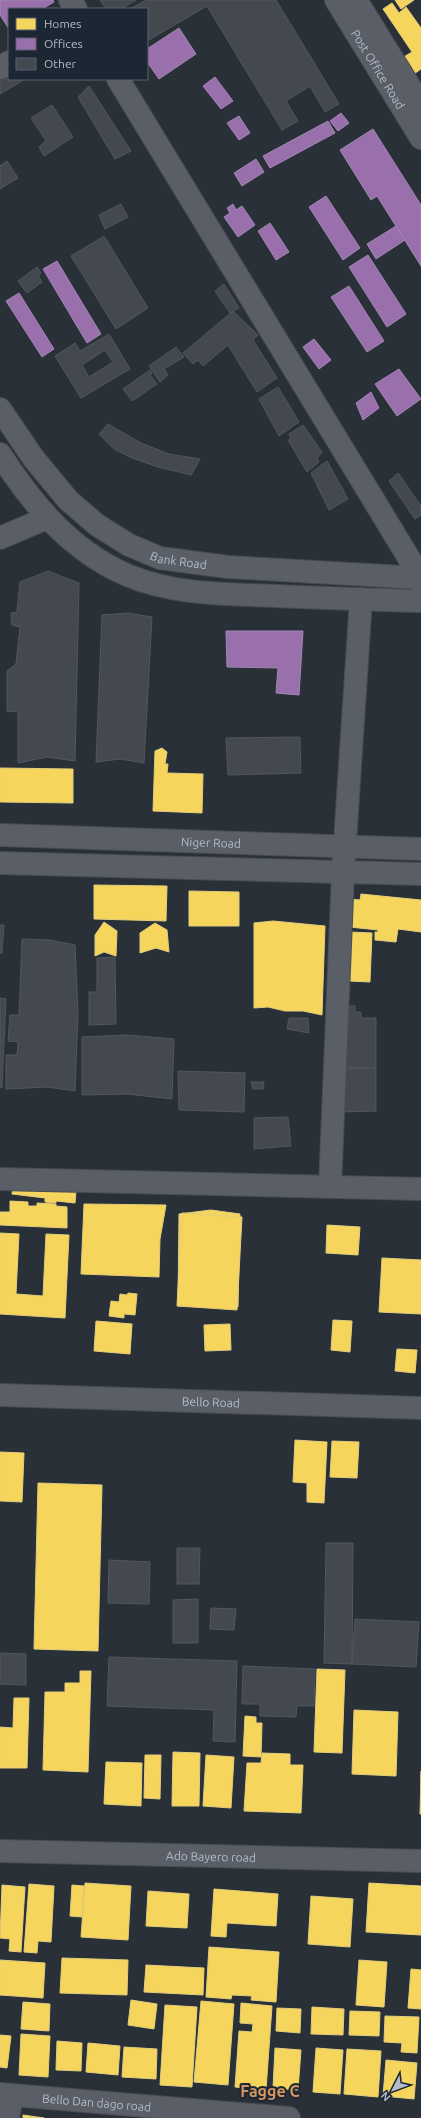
<svg xmlns="http://www.w3.org/2000/svg" width="421" height="2118" viewBox="0 0 421 2118" font-family="Ubuntu,sans-serif">
<rect width="100%" height="100%" fill="#2a3038"/>
<!-- homes -->
<g fill="#f6d55c" stroke="#e2ce7d">
<path d="M395,0h19l-13,9z"/>
<path d="M392,3l7,10 7,-6 15,21v41l-7,5 -12,-16 10,-6 -29,-43z"/>
<path d="M162,748l5,4 -2,12h3l-1,9 36,1 -1,39 -49,-2 2,-60z"/>
<path d="M0,768l73,1v34l-73,-1z"/>
<path d="M94,885l73,1 -1,35 -72,-2z"/>
<path d="M189,891l50,1v34h-50z"/>
<path d="M361,894l60,6v32l-23,-3 -2,13 -21,-2v-8h3v-2l-29,-3 2,-28 9,1z"/>
<path d="M273,921l52,5 -3,89 -19,-4h-18l-17,-4 -14,1v-85z"/>
<path d="M104,922l13,9 -1,25 -12,-4 -9,4v-21z"/>
<path d="M155,923l12,7 2,22 -13,-4 -16,5v-20z"/>
<path d="M351,932l21,1 -2,49 -21,-1z"/>
<path d="M13,1184l63,7 -1,12 -19,-2v2l-11,-1v-4l-33,-4z"/>
<path d="M10,1201l18,1v4h9v-3l19,1v2l11,1v21l-67,-3v-13h10z"/>
<path d="M84,1204l82,1 -6,34 -1,38 -78,-3z"/>
<path d="M211,1210l29,4 -2,93 -28,-4 -32,3 1,-92z"/>
<path d="M182,1213l60,4 -5,93 -60,-4z"/>
<path d="M327,1225l33,2 -2,28 -32,-2z"/>
<path d="M0,1233l19,1 -3,60 27,2 3,-62 23,1 -4,83 -65,-4z"/>
<path d="M382,1258l39,2v54l-42,-2z"/>
<path d="M128,1293l9,1 -2,21 -11,-1v4l-15,-2 2,-15 8,1 1,-8 7,1z"/>
<path d="M333,1320l19,1 -2,31 -19,-2z"/>
<path d="M96,1321l36,3 -2,30 -36,-3z"/>
<path d="M230,1324l1,26 -26,1 -1,-26z"/>
<path d="M397,1349l20,1 -2,23 -20,-2z"/>
<path d="M295,1440l32,2 -3,61 -17,-1v-19l-14,-1z"/>
<path d="M332,1441l27,1 -2,36 -27,-1z"/>
<path d="M0,1452l24,1 -2,49 -22,-1z"/>
<path d="M38,1483l64,2 -4,166 -64,-2z"/>
<path d="M317,1669l28,1 -3,83 -28,-1z"/>
<path d="M80,1671h11l-3,101 -45,-2 2,-78h20v-9h15z"/>
<path d="M14,1698h15l-2,70h-27v-41l13,1z"/>
<path d="M354,1710l44,2 -2,64 -44,-2z"/>
<path d="M245,1716l11,1v6h6l-1,34 -18,-1z"/>
<path d="M173,1752l27,1 -1,53h-27z"/>
<path d="M262,1753l28,1v11h13l-2,48 -57,-2 3,-48h14z"/>
<path d="M145,1755h16l-1,44 -16,-1z"/>
<path d="M206,1755l28,2 -3,51 -28,-2z"/>
<path d="M106,1762l36,1 -1,43 -37,-2z"/>
<path d="M421,1771v43h-1z"/>
<path d="M85,1883l46,3 -3,54 -47,-3z"/>
<path d="M369,1883l52,3v49l-55,-3z"/>
<path d="M29,1884l25,2 -3,56 -13,-1 -1,12 -13,-1z"/>
<path d="M2,1885l23,2 -4,65 -12,-1 1,-12 -10,-1z"/>
<path d="M72,1885l12,1 -2,31 -12,-1z"/>
<path d="M214,1889l64,5 -2,32 -49,-3 -1,14 -15,-1z"/>
<path d="M148,1891l41,3 -2,34 -41,-2z"/>
<path d="M311,1896l42,3 -3,48 -42,-3z"/>
<path d="M209,1947l70,5 -3,50 -25,-2 1,-4 -20,-1 -1,4 -25,-2z"/>
<path d="M62,1958l66,2 -1,35 -67,-2z"/>
<path d="M0,1960l45,3 -2,35 -43,-3z"/>
<path d="M359,1960l28,2 -3,45 -28,-2z"/>
<path d="M146,1965l58,3 -1,27 -59,-3z"/>
<path d="M411,1969l10,1v39l-13,-1z"/>
<path d="M131,2000l26,4 -3,25 -26,-4z"/>
<path d="M201,2001l33,3 -6,81 -34,-3z"/>
<path d="M23,2002l27,2 -1,27 -28,-2z"/>
<path d="M241,2003l31,3 -6,84 -31,-3 4,-56 13,1 1,-8 -13,-1z"/>
<path d="M165,2005l32,2 -5,80 -32,-2z"/>
<path d="M312,2007l32,2 -1,26 -32,-1z"/>
<path d="M277,2008l24,1 -1,24 -24,-2z"/>
<path d="M350,2011l30,1 -1,24 -30,-1z"/>
<path d="M385,2016l34,1 -2,36 -16,-1 1,-9 -18,-1z"/>
<path d="M21,2034l29,2 -2,41 -29,-2z"/>
<path d="M0,2035l11,1 -4,32 -7,-1z"/>
<path d="M57,2041l25,2 -1,28 -25,-1z"/>
<path d="M88,2043l32,3 -2,29 -32,-3z"/>
<path d="M124,2047l33,2 -1,30 -34,-2z"/>
<path d="M275,2048l26,2 -3,40 -25,-2z"/>
<path d="M316,2048l27,2 -3,44 -27,-2z"/>
<path d="M347,2049l34,2 -3,46 -34,-3z"/>
<path d="M386,2060l31,3 -3,36 -31,-3z"/>
<path d="M23,2115l21,3h-21z"/>
</g>
<!-- offices -->
<g fill="#9970ab" stroke="#a187b4">
<path d="M0,0h53l1,2 -12,7h-33v20l-9,-14z"/>
<path d="M179,28l17,26 -37,25 -12,-17v-13z"/>
<path d="M215,77l18,24 -12,8 -18,-23z"/>
<path d="M341,113l8,10 -11,8 -8,-10z"/>
<path d="M239,116l11,17 -11,7 -12,-17z"/>
<path d="M328,121l7,12 -65,35 -7,-12z"/>
<path d="M373,129l48,76v61l-44,-70 -6,4 -31,-50z"/>
<path d="M256,159l8,13 -22,14 -8,-13z"/>
<path d="M326,196l34,52 -17,12 -34,-53z"/>
<path d="M233,204l3,6 6,-4 13,19 -17,12 -14,-20 6,-4 -3,-5z"/>
<path d="M270,223l19,29 -13,8 -18,-29z"/>
<path d="M396,226l9,14 -29,19 -9,-15z"/>
<path d="M368,255l38,59 -19,13 -38,-60z"/>
<path d="M57,261l44,73 -14,9 -44,-74z"/>
<path d="M349,286l35,55 -17,11 -36,-55z"/>
<path d="M19,293l35,56 -12,8 -36,-56z"/>
<path d="M314,339l17,21 -12,9 -16,-22z"/>
<path d="M399,369l22,30 -24,17 -22,-32z"/>
<path d="M371,392l8,16 -16,12 -7,-17z"/>
<path d="M226,631h77l-4,64 -23,-2 2,-25 -51,-1z"/>
</g>
<!-- building -->
<g fill="#444950" stroke="#52575f" fill-rule="evenodd">
<path d="M100,0h36l-15,9h-15z"/>
<path d="M146,0h130l63,104 -14,8 -15,-26 -24,15 12,20 -16,9 -75,-124 -60,35v-32h-17z"/>
<path d="M9,74v5h16l-25,15v-15z"/>
<path d="M89,86l42,65 -16,8 -37,-62z"/>
<path d="M52,105l21,32 -29,19 -5,-9 7,-6 -15,-23z"/>
<path d="M7,161l11,17 -18,11v-23z"/>
<path d="M121,204l7,13 -23,12 -6,-14z"/>
<path d="M104,236l44,72 -32,21 -45,-73z"/>
<path d="M37,267l4,6 -3,2 4,7 -15,11 -9,-12z"/>
<path d="M224,284l15,24 -9,5 -15,-22z"/>
<path d="M233,311l25,24 -5,5 24,38 -20,14 -29,-47 -25,21 -5,-6 -5,4 -10,-11z"/>
<path d="M109,334l21,35 -49,29 -26,-42 20,-13 5,8zM105,350l8,12 -24,15 -7,-12z"/>
<path d="M176,347l8,10 -20,12 4,6 -8,7 -11,-16z"/>
<path d="M150,370l2,3 -2,2 7,9 -25,17 -9,-12z"/>
<path d="M278,387l21,35 -20,14 -20,-37z"/>
<path d="M108,424l33,19 28,11 31,5 -9,16 -33,-8 -26,-9 -18,-9 -15,-15z"/>
<path d="M303,425l19,27 -5,6 2,4 -12,10 -19,-32 3,-1 -2,-5z"/>
<path d="M327,461l21,38 -19,11 -18,-37z"/>
<path d="M398,473l23,33v9l-6,4 -26,-38z"/>
<path d="M48,571l31,12 -4,178 -28,-4 -29,6v-51l-11,-1v-40l9,-7 4,-37 -8,-2 -1,-12 6,-1 3,-30z"/>
<path d="M128,613l24,4 -8,146 -24,-4 -24,3 6,-147z"/>
<path d="M300,737l1,36 -73,2 -2,-37z"/>
<path d="M0,925h4l-2,28h-2z"/>
<path d="M22,939l28,1 25,5 3,68 -3,78 -28,-4 -41,2v-34h11l1,-13 -10,-1 2,-26h9z"/>
<path d="M115,957l1,67 -27,1v-33h8v-34z"/>
<path d="M0,998l6,1 -4,89 -2,-1z"/>
<path d="M346,1006h9v6h6v6h15v50l-31,-1z"/>
<path d="M289,1018h19l1,15 -22,-4z"/>
<path d="M128,1035l46,4 -2,60 -45,-5 -45,1v-58z"/>
<path d="M339,1068h37v43l-37,1z"/>
<path d="M178,1071l67,2 -1,39 -65,-2z"/>
<path d="M251,1082h13l-1,7h-10z"/>
<path d="M288,1117l3,29 -37,3v-31z"/>
<path d="M326,1543h27l-1,121 -28,-1z"/>
<path d="M177,1548h23l-1,36h-22z"/>
<path d="M109,1560l41,2 -1,42 -41,-1z"/>
<path d="M198,1599v44h-25v-43z"/>
<path d="M211,1608l25,1 -2,21 -24,-1z"/>
<path d="M355,1619l64,3 -3,45 -64,-3z"/>
<path d="M0,1653l26,1v31l-26,-1z"/>
<path d="M109,1657l128,4 -2,81 -22,-1 1,-31 -107,-4z"/>
<path d="M243,1666l72,3 -1,37h-17l-1,11 -36,-1v-12h-18z"/>
</g>
<g fill="none" stroke-linecap="round" stroke-linejoin="round">
<defs>
<g id="minor">
<path d="M70,0l6,9"/>
<path id="s1" d="M336,0l85,138"/>
<path d="M356,0l65,105"/>
<path d="M0,68l9,-6"/>
<path d="M118,79l303,499v6"/>
<path id="s2" d="M0,409l34,50 34,41 29,25 32,20 31,13 68,9 193,11"/>
<path d="M0,454c32,50 71,97 127,121 47,20 99,19 149,21 48,2 97,4 145,5"/>
<path d="M0,538l47,-20"/>
<path id="s3" d="M0,835l421,14"/>
<path d="M0,863l421,11"/>
<path d="M0,1179l421,10"/>
<path d="M330,1187l13,-315 18,-273"/>
<path id="s4" d="M0,1395l421,13"/>
<path id="s5" d="M0,1851l421,10"/>
<path id="s6" d="M0,2094l289,24"/>
<path d="M8,2118l4,-22"/>
</g>
</defs>
<!-- minor casing -->
<use href="#minor" stroke="#484c53" stroke-width="24"/>
<!-- minor -->
<use href="#minor" stroke="#5a5e66" stroke-width="22"/>
</g>
<g text-anchor="middle" dominant-baseline="central" stroke-width="4" stroke-linejoin="round" paint-order="stroke">
<!-- street labels -->
<g font-size="12" fill="#b4bcc9" stroke="#1d2633">
<text stroke="none"><textPath href="#s1" startOffset="81">Post Office Road</textPath></text>
<text stroke="none"><textPath href="#s2" startOffset="242">Bank Road</textPath></text>
<text stroke="none"><textPath href="#s3" startOffset="211">Niger Road</textPath></text>
<text stroke="none"><textPath href="#s4" startOffset="211">Bello Road</textPath></text>
<text stroke="none"><textPath href="#s5" startOffset="211">Ado Bayero road</textPath></text>
<text stroke="none"><textPath href="#s6" startOffset="97">Bello Dan dago road</textPath></text>
</g>
<!-- district labels -->
<g font-size="16" font-weight="bold" fill="#d59563" stroke="#1d2633">
<text x="270" y="2091">Fagge C</text>
</g>
</g>
<!-- legend -->
<rect x="8" y="8" width="140" height="72" fill="#1d2633" stroke="#59626f"/>
<rect x="16" y="18" width="20" height="12" fill="#f6d55c" stroke="#59626f"/>
<text x="44" y="28" font-size="12" fill="#b4bcc9">Homes</text>
<rect x="16" y="38" width="20" height="12" fill="#9970ab" stroke="#59626f"/>
<text x="44" y="48" font-size="12" fill="#b4bcc9">Offices</text>
<rect x="16" y="58" width="20" height="12" fill="#444950" stroke="#59626f"/>
<text x="44" y="68" font-size="12" fill="#b4bcc9">Other</text>
<!-- north arrow -->
<g transform="translate(393 2090) rotate(228)" stroke="#1d2633" stroke-width="3" paint-order="stroke">
<path d="M0-3L7 15L0 10L-7 15Z" fill="#b4bcc9"/>
<text y="-6" font-size="11" font-weight="bold" text-anchor="middle" fill="#b4bcc9">N</text>
</g>
</svg>
